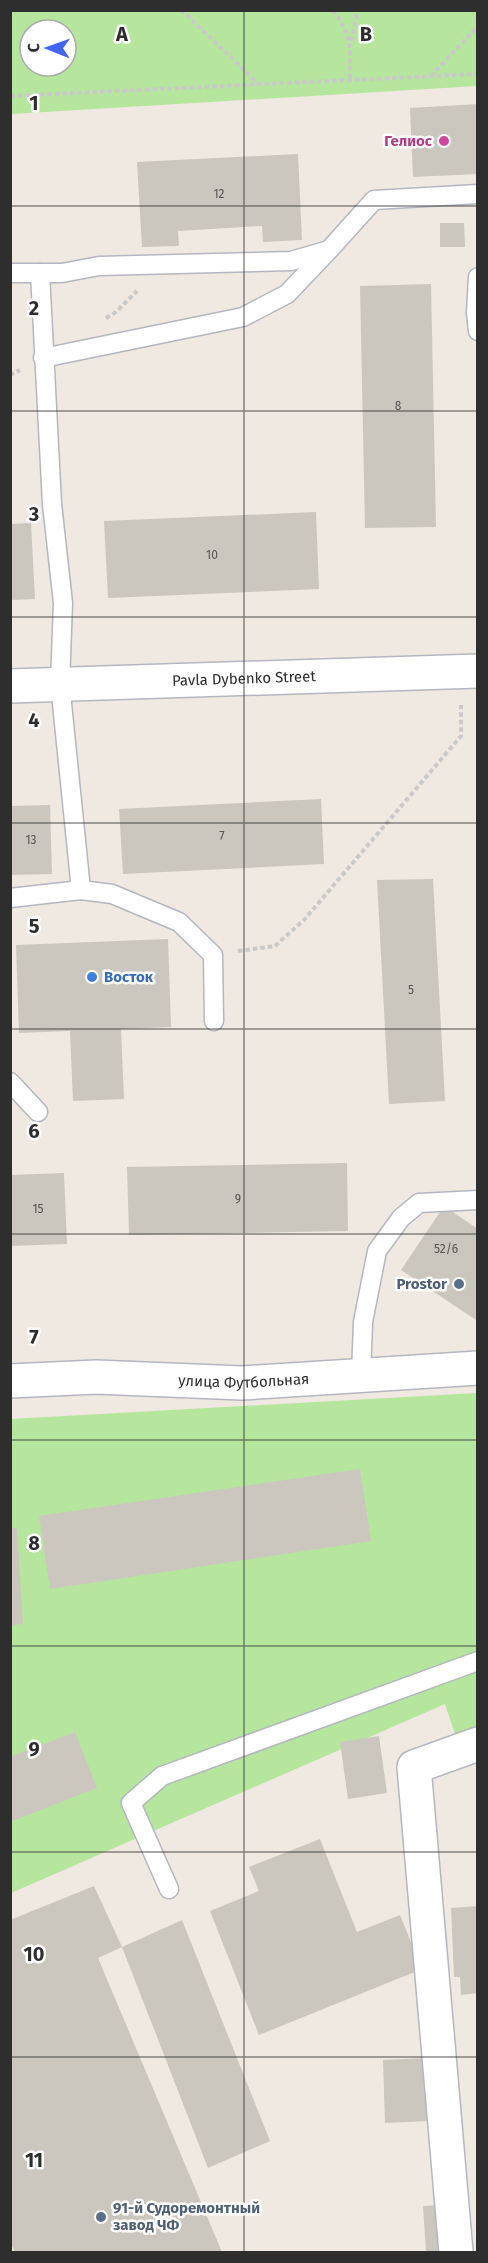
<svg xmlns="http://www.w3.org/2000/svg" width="488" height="2263" viewBox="0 0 488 2263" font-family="'Fira Sans',sans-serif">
<rect width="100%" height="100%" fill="#efe9e1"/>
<!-- green -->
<g fill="#b6e59e" fill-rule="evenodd">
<path d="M11,10l466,1v75l-466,28zM30,30h36v36h-36z"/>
<path d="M477,1393v366l-12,5 -20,-60 -434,189v-474z"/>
</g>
<!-- building -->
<g fill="#cbc7bf">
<path d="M478,104v70l-65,3 -3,-69z"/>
<path d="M298,154l4,86 -39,2 -1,-16 -84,5 1,15 -37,1 -5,-85z"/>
<path d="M440,223h24l1,24h-25z"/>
<path d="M431,284l5,243 -71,1 -5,-242z"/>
<path d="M316,512l3,77 -211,9 -4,-77z"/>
<path d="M31,523l4,76 -25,1v-76z"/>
<path d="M321,799l3,65 -201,10 -4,-65z"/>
<path d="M50,805l2,69 -42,1v-69z"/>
<path d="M433,879l12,222 -56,3 -12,-224z"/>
<path d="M168,939l3,88 -50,2 3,70 -51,2 -3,-70 -51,2 -3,-88z"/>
<path d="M347,1163l1,68 -219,4 -2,-68z"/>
<path d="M64,1173l3,71 -57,2v-71z"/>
<path d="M444,1206l34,23v89l-2,2 -75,-50z"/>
<path d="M360,1469l11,72 -321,48 -11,-73z"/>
<path d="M10,1528h7l6,96 -13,1z"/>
<path d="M75,1732l22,56 -87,34v-65z"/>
<path d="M379,1736l8,57 -39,6 -8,-57z"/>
<path d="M320,1839l37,93 43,-17 22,54 -163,66 -49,-124 49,-20 -10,-24z"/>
<path d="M94,1886l28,61 -24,11 124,294h-207l-5,-10v-322z"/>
<path d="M478,1906v87l-17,2 -1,-18h-6l-3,-69z"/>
<path d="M182,1920l88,221 -62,27 -86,-221z"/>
<path d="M427,2058l2,63 -44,2 -2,-63z"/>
<path d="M443,2205l4,47h-21l-3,-46z"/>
</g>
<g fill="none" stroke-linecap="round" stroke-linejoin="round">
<defs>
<g id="service">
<path d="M10,273h52l37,-7 192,-5 38,-11 45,-50 104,-6"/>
<path d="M40,273l12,231 11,99 -3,81 21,206 31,4 67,28 34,33 1,66"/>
<path d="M478,277l-2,36 2,18"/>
<path d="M43,358l200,-41 44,-23 40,-42"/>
<path d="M10,898l71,-8"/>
<path d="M10,1082l28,30"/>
<path d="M361,1375l2,-53 14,-71 24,-33 18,-15 59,-3"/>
<path d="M169,1889l-38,-86 31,-27 316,-115"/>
</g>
<g id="minor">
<path id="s1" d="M10,686l468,-15"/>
<path id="s2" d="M10,1381l86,-4 146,6 236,-15"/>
<path d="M456,2252l-42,-485 64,-23"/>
</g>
</defs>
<!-- service casing -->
<use href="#service" stroke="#b4b7c1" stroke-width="21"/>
<!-- minor casing -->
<use href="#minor" stroke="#b4b7c1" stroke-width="36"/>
<!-- path -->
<g stroke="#c9c9c9" stroke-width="4" stroke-dasharray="4.5 3" stroke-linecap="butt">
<path d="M181,10l78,74"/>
<path d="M333,10c20,27 17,38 17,70"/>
<path d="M351,41l7,-31"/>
<path d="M431,76l47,-50"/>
<path d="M10,96l468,-22"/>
<path d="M106,318l10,-6 21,-21"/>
<path d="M10,375l10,-5"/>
<path d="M238,951l37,-5 29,-26 157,-184v-31"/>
</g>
<!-- service -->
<use href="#service" stroke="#fff" stroke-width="18"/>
<!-- minor -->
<use href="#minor" stroke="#fff" stroke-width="33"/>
</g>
<!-- grid -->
<path fill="none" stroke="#2e2e2e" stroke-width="1.5" stroke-opacity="0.55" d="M244,10v2242M10,206h468M10,411h468M10,617h468M10,823h468M10,1029h468M10,1234h468M10,1440h468M10,1646h468M10,1852h468M10,2057h468"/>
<!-- markers -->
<circle fill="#d1479c" stroke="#fff" stroke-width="2" cx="444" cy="141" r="6"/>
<circle fill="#3f7fe0" stroke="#fff" stroke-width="2" cx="92" cy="977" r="6"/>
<g fill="#5c6f8a" stroke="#fff" stroke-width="2">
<circle cx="459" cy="1284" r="6"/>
<circle cx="101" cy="2217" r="6"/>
</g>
<g text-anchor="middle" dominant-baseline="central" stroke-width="5" stroke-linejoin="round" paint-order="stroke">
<!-- number labels -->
<g font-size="12" fill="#555452">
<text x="219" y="194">12</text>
<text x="398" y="406">8</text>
<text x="212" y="555">10</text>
<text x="222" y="836">7</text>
<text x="31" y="840">13</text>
<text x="411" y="990">5</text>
<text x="238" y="1199">9</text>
<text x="38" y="1209">15</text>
<text x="446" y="1249">52/6</text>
</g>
<!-- hotel labels -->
<g font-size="15" font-weight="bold" fill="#b23c85" stroke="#fff" text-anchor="end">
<text x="432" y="141">Гелиос</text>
</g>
<!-- street labels -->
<g font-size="15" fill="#2e2e2e" stroke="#fff">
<text stroke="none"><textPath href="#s1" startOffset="234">Pavla Dybenko Street</textPath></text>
<text stroke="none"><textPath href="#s2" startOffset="234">улица Футбольная</textPath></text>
</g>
<!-- shop labels -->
<g font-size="15" font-weight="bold" fill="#366cbe" stroke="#fff" text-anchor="start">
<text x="104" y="977">Восток</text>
</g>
<!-- service labels -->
<g font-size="15" font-weight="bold" fill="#4e5e75" stroke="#fff" text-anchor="end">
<text x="447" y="1284">Prostor</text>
<text x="113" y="2208" text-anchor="start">91-й Судоремонтный<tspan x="113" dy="17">завод ЧФ</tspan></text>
</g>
</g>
<g font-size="20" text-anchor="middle" font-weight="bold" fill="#2e2e2e" stroke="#fff" stroke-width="5" stroke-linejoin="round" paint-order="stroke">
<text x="122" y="41">A</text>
<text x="366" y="41">B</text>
<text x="34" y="110">1</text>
<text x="34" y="315">2</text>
<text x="34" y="521">3</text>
<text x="34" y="727">4</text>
<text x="34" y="933">5</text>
<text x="34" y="1138">6</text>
<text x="34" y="1344">7</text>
<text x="34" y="1550">8</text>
<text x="34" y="1756">9</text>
<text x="34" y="1961">10</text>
<text x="34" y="2167">11</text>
</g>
<!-- border -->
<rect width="488" height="2263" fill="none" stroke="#2e2e2e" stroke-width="24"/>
<!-- north arrow -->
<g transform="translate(48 48) rotate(271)"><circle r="28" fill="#ffffff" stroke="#ababab" stroke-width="1.5"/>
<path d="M0-4.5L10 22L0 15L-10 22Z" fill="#4264fb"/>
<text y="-9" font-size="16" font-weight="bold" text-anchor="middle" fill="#2e2e2e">С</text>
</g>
</svg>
